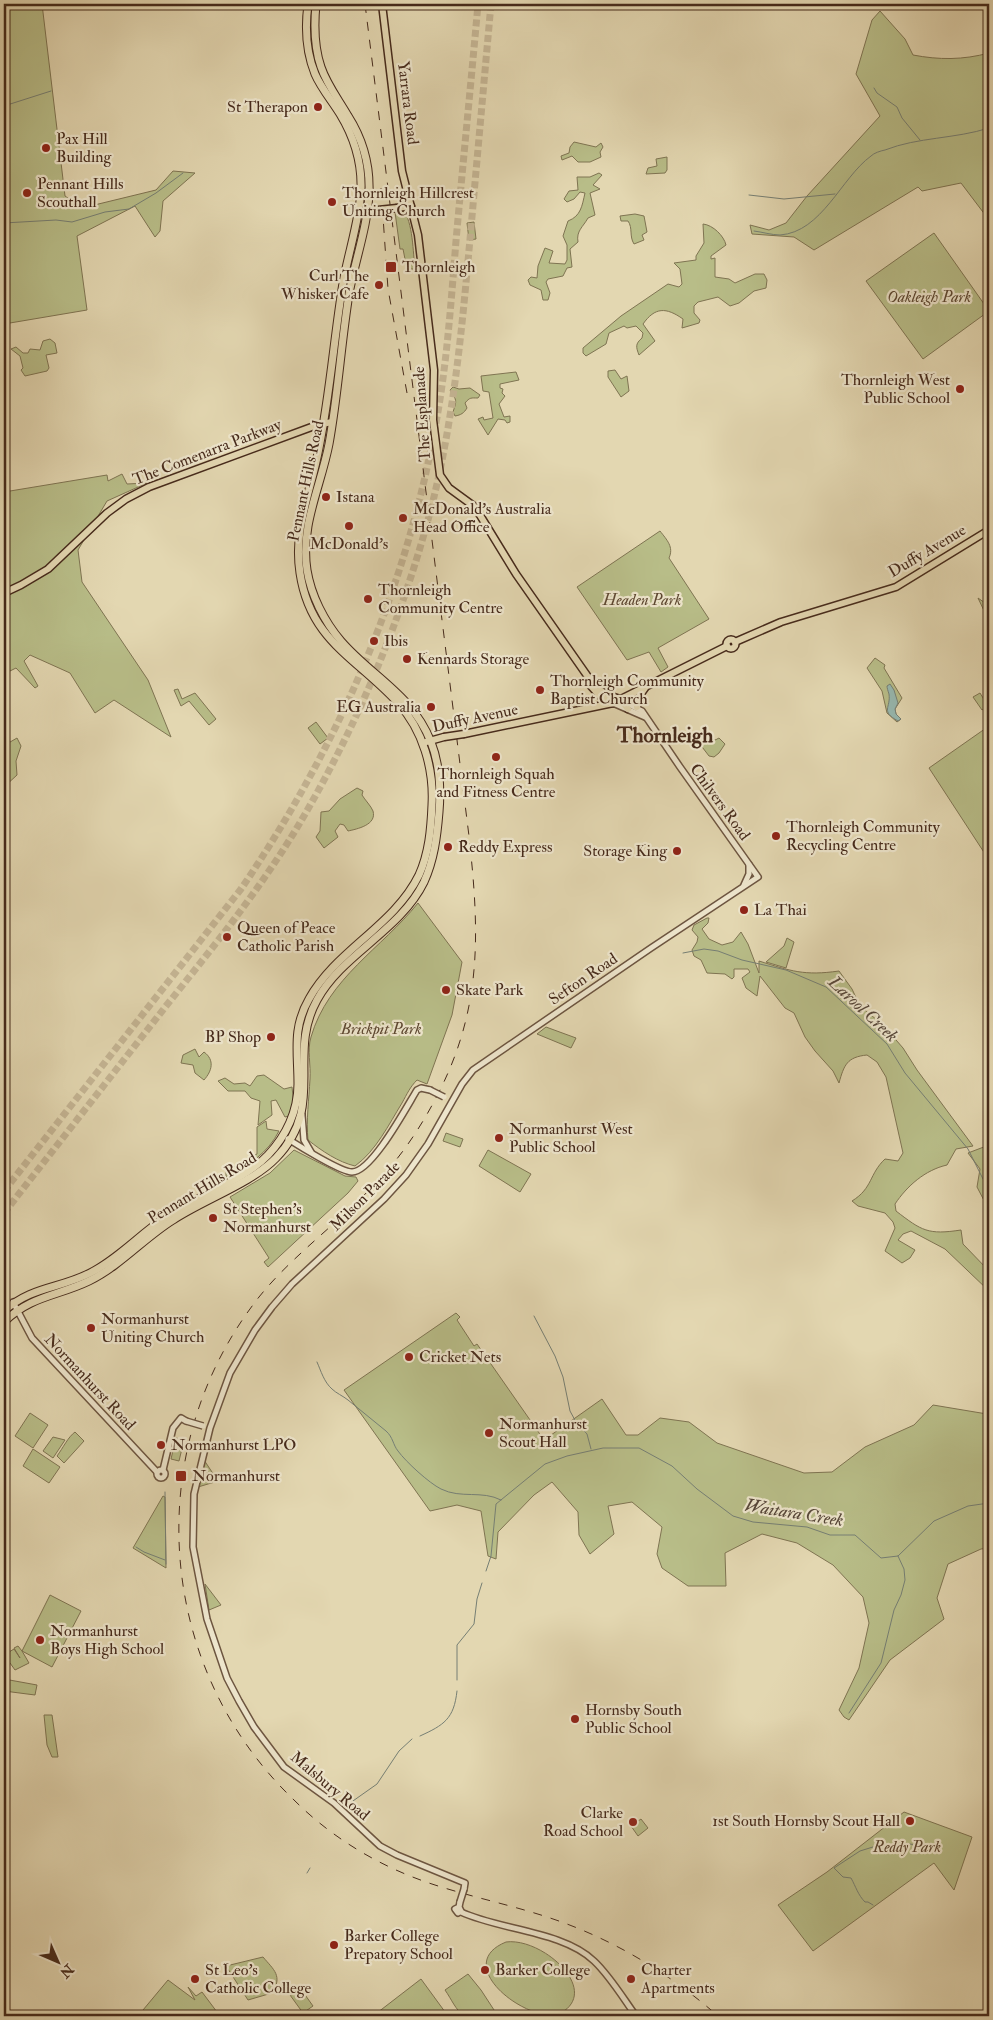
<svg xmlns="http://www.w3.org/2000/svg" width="993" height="2020" viewBox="0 0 993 2020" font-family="'IM FELL Double Pica',serif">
<rect width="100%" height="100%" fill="#e3d7b1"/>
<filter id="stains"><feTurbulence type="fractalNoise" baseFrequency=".004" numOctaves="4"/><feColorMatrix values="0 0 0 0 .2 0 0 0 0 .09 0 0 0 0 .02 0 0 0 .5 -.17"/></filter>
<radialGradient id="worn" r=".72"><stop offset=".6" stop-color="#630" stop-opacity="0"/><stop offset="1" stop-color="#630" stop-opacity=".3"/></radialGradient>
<!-- green -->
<g fill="#b8bd88" stroke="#7f7452">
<path d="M4,4h38l23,192 17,12 74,-18 17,-19 22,2 -32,28 -3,30 -5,6 -20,-31 -58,30 10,74 -83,14z"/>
<path d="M880,11l25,28 8,16c26,5 50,5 76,-2v167l-28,-37 -39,8 -4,-4 -104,63 -20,-13 -42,-3 -2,-9 19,5 17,-7 21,-27 73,-80 -24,-42 16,-54z"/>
<path d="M574,142l22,5 5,-4 2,4 -3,5 1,5 -11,5h-12l-6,-6 -10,4 -1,-4 8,-3 1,-6z"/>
<path d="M667,157v13l-2,3 -19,1 2,-6 9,-2 -1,-7z"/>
<path d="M599,173l3,2 -9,10 7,4 -10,4 5,22 -7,3c-5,9 -12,13 -10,24l-8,7 2,18 -5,1 -4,8 -15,3 -2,3 4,11 -2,7h-5l-2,-10 -11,-5 -2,-5 3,-3 6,1 1,-12 7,-18 8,3 -4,12 16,1 2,-4v-15l-4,-9 5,-15c13,-5 14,-15 17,-28l-5,-1 -6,7 -7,3 -3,-3 5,-8 9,-1 -1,-13h13z"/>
<path d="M403,211c10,9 10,43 12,58h-8l-4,-20h-3l-5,-37z"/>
<path d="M635,214l9,2 3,16 -5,3 2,5 -10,4c-5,-8 -1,-16 -6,-23h-7l-1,-5z"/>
<path d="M474,222l2,17 -7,1 -2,-17z"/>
<path d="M703,224c10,1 21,12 23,21l-15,11v3l4,-1v19l14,2 6,4 20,-9h9l3,6 -1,8 -12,3 -15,12 -9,3 -12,-9 -20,5 -4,4v7l6,7 -1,3 -17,5 1,-9c-17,-12 -28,-12 -40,5l12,17 -16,14c-3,-8 -4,-11 3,-17l1,-5 -7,-7 -9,2 -3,-2 -15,7 -3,11 -20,12 -3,-3v-5l38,-32 47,-32 11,3 3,-3 -2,-15 -6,-6 22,-3v-4l8,-13z"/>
<path d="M934,233l55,78 -66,48 -57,-78z"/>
<path d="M50,339l5,4 2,10 -11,2 3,13 -2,3 -22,5 -4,-6 2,-2 -3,-12 -9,-7 5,-2 7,6h5l2,-4 10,1 3,-9z"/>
<path d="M615,370l6,9 6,-3 2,15 -8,6 -13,-20v-6z"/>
<path d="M516,372l3,8 -19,4v4l3,1 -1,4 3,3 -6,8 5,13 6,-1v6l-3,1 -2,-3 -7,-1 -10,16 -10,-16 5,-2 1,3 9,-2 -4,-26 -6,-1 -2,-15z"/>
<path d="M453,387l6,2 11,-1 10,7 -2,3c-7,0 -8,-1 -13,5l2,5c-3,5 -6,7 -12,8l-2,-4c4,-12 4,-11 -3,-22z"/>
<path d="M122,474l5,10 20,-1 -40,18 -29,49 4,32 66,98 23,57 -57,-37 -19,13 -25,-40 -40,-18 -6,6 14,25 -3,2 -19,-20 -10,5 -2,9v-190l103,-17 1,6z"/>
<path d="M660,531c7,9 14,16 9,27l40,61 -51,29 10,19 -7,5 -12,-20 -22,8 -50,-73z"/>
<path d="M978,598l7,5h4v16l-2,-2z"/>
<path d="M875,658l10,7 -1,3 18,30 -7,11 1,5 5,5 -4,3 -10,-9 -5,-22 -15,-23z"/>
<path d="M178,689l4,10 13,-6 21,26 -7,6 -20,-24 -8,5 -7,-16z"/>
<path d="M980,693l8,13 -6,4 -9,-13z"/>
<path d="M316,722l12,16 -8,6 -12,-16z"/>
<path d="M989,726v134l-60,-92z"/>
<path d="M4,736l1,9 12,-7 4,8 -5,15 1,14 -13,12z"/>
<path d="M699,737c7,4 12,6 20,1l6,6 -6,9 -5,4 -5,-1 -13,-17z"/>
<path d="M357,788l6,3 -1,4c3,5 9,11 11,16 4,14 -16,18 -25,20l-4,-6 -4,-1 -5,7 3,6 -14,11 -8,-11 4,-6 1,-19 8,-1 11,-12z"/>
<path d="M418,903l44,59 -10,53 -25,69 -10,-4c-7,7 -10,14 -15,23 -13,21 -26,48 -47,63 -17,-4 -33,-15 -47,-26 -2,-20 1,-41 2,-61 1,-14 -3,-29 1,-42 17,-59 71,-89 107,-134z"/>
<path d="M707,918h2l-1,5 -6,6 7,10 13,6 11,-3 8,-10 7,12 11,29v-12c32,10 45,15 80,10l13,18 8,17 23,19 20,23 14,22 56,76 -17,3 -9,16c-22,5 -40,21 -52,39l1,7c26,20 32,24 65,19l2,14 26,27v20l-44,-42 -34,-18 -8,3 -5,6 17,10 -5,8 -8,5 -17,-12 10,-23 -2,-6 -8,-9 -27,-7 -6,-5c21,-13 17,-27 33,-42l13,2 5,-8 -17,-76 -9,-15 -10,-7c-20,2 -23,10 -28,28l-6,-12 -18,-20 -10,-14 -11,-24 -9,-5 -25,-32 -3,20 -11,-8 -4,-10 8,-6 -2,-3h-14v8l-2,2 -7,-5 -18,-1 -6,-13 -7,-4 -2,-6 5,-8 1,-5 -6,-7 2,-5z"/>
<path d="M787,938l7,4 -8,26 -20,-6 18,-16z"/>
<path d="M546,1027l30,11 -5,10 -34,-14z"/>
<path d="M195,1049l4,8 5,-5c11,8 8,19 0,28l-9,-7 -2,-8 -12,-2 2,-8z"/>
<path d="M264,1075l20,14 8,-2 2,19 -5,10 -4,1 -9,-17 -5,1 1,14 -14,10 2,-24 -9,-3 -6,-7h-17l-10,-10 7,-3 9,6 11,-1 5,3 7,-10z"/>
<path d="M266,1121l1,8 12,2c-11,22 -31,35 -53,46v-6l31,-17v-27z"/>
<path d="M446,1133l17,6 -3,8 -17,-6z"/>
<path d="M989,1145v65l-12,-23 3,-18 -12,-16z"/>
<path d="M294,1150l51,26 11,1 2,4 -10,12 -80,74 -4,-5 5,-4 -39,-61 40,-24z"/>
<path d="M488,1150l43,24 -11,18 -41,-26z"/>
<path d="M456,1313l4,4 -3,3 17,26 3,-2 67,96 58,-41 24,36h12l22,-17 29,4 28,21 87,30 28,-1 33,-25 49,-22 19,-20 54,9 2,6v128l-8,1 -33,15 -11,34 7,21 -54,41 -41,60 -5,-3 -5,-7 20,-42 10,-45 -6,-26 -30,-32 -36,-22 -35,-9 -37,19 1,33h-38l-26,-18 -5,-14 5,-27 -30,-25 -24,4 6,28 -24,20 -11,-19 -1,-23 -26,-30 -18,13 -36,37 -2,27 -8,-3 -7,-45 -24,-6 -27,6 -86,-121z"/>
<path d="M30,1413l18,12 -15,23 -18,-12z"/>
<path d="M75,1432l9,9 -20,22 -7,-7c6,-8 11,-19 18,-24z"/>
<path d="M53,1437l12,3 -12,18 -10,-7z"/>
<path d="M176,1438l8,2 -5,21 -8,-2z"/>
<path d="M33,1449l27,18 -11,16 -26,-17z"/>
<path d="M204,1460l14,21 -20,6z"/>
<path d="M163,1496l2,1 1,71 -33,-20z"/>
<path d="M205,1584l16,21 -12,5z"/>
<path d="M50,1595l31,16 -29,56 -30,-16 7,12 -14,7 -5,-7 -6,4v-12l10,-6 6,9 -6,-10 4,-2 4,5z"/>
<path d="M4,1679l33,6 -2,10 -31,-4z"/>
<path d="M44,1715h8l6,42h-6l-5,-12z"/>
<path d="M904,1812l68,25 -18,53 -20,-27 -121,88 -35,-46 49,-33z"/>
<path d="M641,1819l7,9 -10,8 -7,-10z"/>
<path d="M506,1942c37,-5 99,51 51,73 -35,5 -105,-51 -51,-73z"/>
<path d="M263,1957c11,13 20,19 9,36l-24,7 -22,-34z"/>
<path d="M468,1974l13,16 15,23 -4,3h-28c-9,-7 -12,-16 -19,-26z"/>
<path d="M421,1979l27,37h-75z"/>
<path d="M168,1980l27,20 -7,-13 8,9 6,-4 18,24h-15l-2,-2v2h-65z"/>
<path d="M303,1992l10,14 -10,7 -13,-18z"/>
</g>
<!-- water -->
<path fill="#96b8b0" stroke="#767f74" d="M890,684l4,6 4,13 -3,6 1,5 5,5 -3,2c-18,-10 -7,-13 -9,-27 -1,-3 -2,-6 -2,-8z"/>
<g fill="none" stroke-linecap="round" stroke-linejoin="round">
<!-- stream -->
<g stroke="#767f74" stroke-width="1">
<path d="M874,88l3,5 20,14 5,11 18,22"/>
<path d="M4,106l47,-15"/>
<path d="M749,195l35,4 51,-5"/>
<path d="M4,223l52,-3 16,2 33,-10 24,-3 27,-16 27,-20"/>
<path d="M754,231c8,1 18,4 26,4 42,-3 61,-57 91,-79 3,-3 9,-5 14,-6 33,-13 70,-11 104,-22"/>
<path d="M683,953l21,-4 14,2 24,9 44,10 40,17 61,57 18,29 63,76 21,42"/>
<path d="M534,1316l21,40 8,21 7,34 6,11 11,12 4,15"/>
<path d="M317,1362c4,9 7,20 15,27 4,4 11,7 16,11 13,10 25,21 38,31 7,6 7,14 12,20 8,11 31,32 43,38 20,10 41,1 60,11"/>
<path d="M165,1492l1,72"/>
<path d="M136,1547l8,5 21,8"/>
<path d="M486,1571l5,-15 5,-52 49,-40 22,-8 36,-8h36l33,18 25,23 36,27 20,6 54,5 23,8h25l26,23 17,-2 36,-35 34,-15 21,-3"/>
<path d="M457,1680v-35l17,-21 3,-25 5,-16"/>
<path d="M849,1713l32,-50 13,-53 7,-15 4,-15 -1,-11 -6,-13"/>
<path d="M420,1736c24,-11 34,-17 37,-45"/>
<path d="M343,1808l34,-24 22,-33 13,-12"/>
<path d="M307,1873l3,-5"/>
<path d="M873,1905l-5,-3h-3c-7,-7 -9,-15 -14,-24l-8,-1 -9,-9 26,-17 16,-5 7,2 17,-5 27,3 10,4"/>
<path d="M981,2016l8,-5"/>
</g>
<!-- highway-tunnel -->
<g stroke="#c4b493" stroke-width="7" stroke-dasharray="7 3.5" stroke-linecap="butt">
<path d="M4,1191l237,-302c96,-141 165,-297 195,-466 11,-60 15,-121 20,-182 7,-79 15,-158 22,-237"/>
<path d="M4,1213c54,-69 108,-138 162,-207 48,-60 96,-119 135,-185 58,-99 102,-205 131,-316 22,-88 30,-177 38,-266 7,-79 14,-157 21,-235"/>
</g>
<defs>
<g id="minor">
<path d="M613,703l32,14"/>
<path d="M744,885l5,-11v-9"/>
<path d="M302,1115l2,25 7,12"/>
<path d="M288,1139c11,7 53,33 64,33 20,0 55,-66 65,-82l4,-2 9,2"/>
<path d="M13,1302l19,36 125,134"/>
<circle cx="161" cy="1474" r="4"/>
<path d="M163,1470l10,-42 8,-10 5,3"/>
<path d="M464,1889l1,-6 -68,-28 -17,-9 -46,-43 -50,-36 -30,-40 -15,-26 -12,-23 -20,-59 -14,-72 1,-53 16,-66 20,-55 25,-43 17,-23 20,-23 92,-85 22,-24 22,-31 34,-60 11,-14 178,-122 107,-71 -78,-110 -38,-56 -21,-11"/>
<path d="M459,1907l2,4 -3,2 -3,-4 4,-2 1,-5"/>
<path d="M461,1912c38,18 102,19 133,49 16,15 29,37 42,55"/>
</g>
<g id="major">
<path d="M382,4l20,167 16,64 16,135 -1,50 7,55 9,13 26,19 41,67 77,110 12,10 15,5"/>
<path d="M397,208l14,-2"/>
<path d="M4,593l17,-8 27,-16 59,-56 19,-14 23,-12 168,-62 15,-3"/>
<circle cx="731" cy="644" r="4.5"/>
<path d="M735,642l46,-20 115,-35 93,-57"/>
<path d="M589,684l11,12 13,7"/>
<path d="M620,699l8,10"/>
<path d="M637,707l1,-9 7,-10"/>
<path d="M464,734l149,-31 114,-57"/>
<path d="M426,742l18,-5"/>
</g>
<g id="highway">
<path d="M4,1311c28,-25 55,-22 86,-38 28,-14 50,-39 76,-56 31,-21 77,-36 102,-62 18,-19 30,-44 30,-71 0,-32 -6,-56 11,-85 27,-49 85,-73 110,-124 10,-22 12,-46 13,-70 2,-36 -9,-75 -34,-102 -41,-45 -88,-62 -98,-130 -7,-45 11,-82 19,-125 11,-54 15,-110 24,-165 5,-29 17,-65 18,-93 1,-27 -7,-53 -21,-76 -8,-13 -19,-26 -25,-40 -9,-22 -10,-47 -7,-70"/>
<path d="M4,1322c26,-26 54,-26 85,-41 31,-15 55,-43 84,-61 30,-20 79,-37 103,-62 51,-53 10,-102 41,-158 25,-46 83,-69 107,-118 10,-22 13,-45 15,-70 2,-24 1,-47 -8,-70 -19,-48 -59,-65 -90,-101 -17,-20 -30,-46 -34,-71 -7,-44 14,-84 22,-126 9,-49 12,-100 20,-150 6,-34 19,-68 20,-102 1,-27 -7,-54 -21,-76 -9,-16 -21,-31 -27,-49 -7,-20 -7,-42 -5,-63"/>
</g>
</defs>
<!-- minor casing -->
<use href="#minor" stroke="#6d5540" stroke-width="8"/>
<!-- major casing -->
<use href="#major" stroke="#462a1b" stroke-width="9"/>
<!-- highway casing -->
<use href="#highway" stroke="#462a1b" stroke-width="9"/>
<!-- minor -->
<use href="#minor" stroke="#ede5cc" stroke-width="5"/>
<!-- major -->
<use href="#major" stroke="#e3d7b1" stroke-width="6"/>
<!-- highway -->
<use href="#highway" stroke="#e3d7b1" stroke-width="7"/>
<!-- rail -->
<g stroke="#462a1b" stroke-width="1" stroke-dasharray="9 9" stroke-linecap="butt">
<path d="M365,4l104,832c10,92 14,168 -29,254 -18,36 -40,69 -68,97 -36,38 -80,69 -113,110 -119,151 -104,370 35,503 39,39 88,68 141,85 40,13 81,21 121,35 60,21 114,54 162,96"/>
<path d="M381,188l7,101 19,104"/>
</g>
<defs>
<g id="minor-bridge">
<path d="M430,1090l14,7"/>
<path d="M186,1421l17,5"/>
<path d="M460,1902l4,-13"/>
</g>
<g id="major-bridge">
<path d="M378,210l19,-2"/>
<path d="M444,737l20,-3"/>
</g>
</defs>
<!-- minor-bridge casing -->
<use href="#minor-bridge" stroke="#6d5540" stroke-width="8" stroke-linecap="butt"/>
<!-- major-bridge casing -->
<use href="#major-bridge" stroke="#462a1b" stroke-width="9" stroke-linecap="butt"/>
<!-- minor-bridge -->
<use href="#minor-bridge" stroke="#ede5cc" stroke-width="5"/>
<!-- major-bridge -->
<use href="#major-bridge" stroke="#e3d7b1" stroke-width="6"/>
</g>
<!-- markers -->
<g fill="#8f2418" stroke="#ede5cc" stroke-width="2">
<circle cx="318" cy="107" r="5"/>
<circle cx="46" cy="148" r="5"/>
<circle cx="27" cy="193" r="5"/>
<circle cx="332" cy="202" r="5"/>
<rect x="385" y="261" width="12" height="12" rx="2.5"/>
<circle cx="379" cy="285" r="5"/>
<circle cx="960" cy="389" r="5"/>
<circle cx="326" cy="497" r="5"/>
<circle cx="403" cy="518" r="5"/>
<circle cx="349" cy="526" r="5"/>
<circle cx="368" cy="599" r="5"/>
<circle cx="374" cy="641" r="5"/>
<circle cx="407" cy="659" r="5"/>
<circle cx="540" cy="690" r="5"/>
<circle cx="431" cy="707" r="5"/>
<circle cx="496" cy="757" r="5"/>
<circle cx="776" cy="836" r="5"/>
<circle cx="448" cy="847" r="5"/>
<circle cx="677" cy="851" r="5"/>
<circle cx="744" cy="910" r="5"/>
<circle cx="227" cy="937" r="5"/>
<circle cx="446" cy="990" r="5"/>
<circle cx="271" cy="1037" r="5"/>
<circle cx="499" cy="1138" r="5"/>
<circle cx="213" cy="1218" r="5"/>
<circle cx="91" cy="1328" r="5"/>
<circle cx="409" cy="1357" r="5"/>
<circle cx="489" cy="1433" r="5"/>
<circle cx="161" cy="1445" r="5"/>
<rect x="175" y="1470" width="12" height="12" rx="2.5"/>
<circle cx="40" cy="1640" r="5"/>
<circle cx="575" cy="1719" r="5"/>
<circle cx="910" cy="1821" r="5"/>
<circle cx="633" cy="1822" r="5"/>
<circle cx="334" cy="1945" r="5"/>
<circle cx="485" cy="1970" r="5"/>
<circle cx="195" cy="1979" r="5"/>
<circle cx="631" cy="1979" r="5"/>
</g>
<g text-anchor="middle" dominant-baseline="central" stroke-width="4.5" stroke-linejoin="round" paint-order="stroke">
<!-- street labels -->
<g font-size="16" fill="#462a1b" stroke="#ede5cc">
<text transform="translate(408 103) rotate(83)">Yarrara Road</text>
<text transform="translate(422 414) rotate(-94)">The Esplanade</text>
<text transform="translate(207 452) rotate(-21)">The Comenarra Parkway</text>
<text transform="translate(306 481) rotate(-78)">Pennant Hills Road</text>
<text transform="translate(927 551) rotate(-31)">Duffy Avenue</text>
<text transform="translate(475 718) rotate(-12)">Duffy Avenue</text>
<text transform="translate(720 802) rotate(54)">Chilvers Road</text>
<text transform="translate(583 979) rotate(-34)">Sefton Road</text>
<text transform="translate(202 1188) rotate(-31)">Pennant Hills Road</text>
<text transform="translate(365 1196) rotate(-45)">Milson Parade</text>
<text transform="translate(90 1382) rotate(47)">Normanhurst Road</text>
<text transform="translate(330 1786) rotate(40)">Malsbury Road</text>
</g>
<!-- poi labels -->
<g font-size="16" fill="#462a1b" stroke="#ede5cc" text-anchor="start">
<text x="308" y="107" text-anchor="end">St Therapon</text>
<text x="56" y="139">Pax Hill<tspan x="56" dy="18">Building</tspan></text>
<text x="37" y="184">Pennant Hills<tspan x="37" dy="18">Scouthall</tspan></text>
<text x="342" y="193">Thornleigh Hillcrest<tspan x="342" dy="18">Uniting Church</tspan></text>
<text x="402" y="267">Thornleigh</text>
<text x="369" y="276" text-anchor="end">Curl The<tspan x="369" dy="18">Whisker Cafe</tspan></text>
<text x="950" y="380" text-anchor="end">Thornleigh West<tspan x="950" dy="18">Public School</tspan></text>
<text x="336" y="497">Istana</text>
<text x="413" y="509">McDonald's Australia<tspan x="413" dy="18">Head Office</tspan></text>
<text x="349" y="544" text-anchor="middle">McDonald's</text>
<text x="378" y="590">Thornleigh<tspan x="378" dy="18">Community Centre</tspan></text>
<text x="384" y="641">Ibis</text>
<text x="417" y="659">Kennards Storage</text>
<text x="550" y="681">Thornleigh Community<tspan x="550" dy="18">Baptist Church</tspan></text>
<text x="421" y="707" text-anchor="end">EG Australia</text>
<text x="496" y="774" text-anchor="middle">Thornleigh Squah<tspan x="496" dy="18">and Fitness Centre</tspan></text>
<text x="786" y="827">Thornleigh Community<tspan x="786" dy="18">Recycling Centre</tspan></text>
<text x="458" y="847">Reddy Express</text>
<text x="667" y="851" text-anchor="end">Storage King</text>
<text x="754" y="910">La Thai</text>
<text x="237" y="928">Queen of Peace<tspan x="237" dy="18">Catholic Parish</tspan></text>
<text x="456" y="990">Skate Park</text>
<text x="261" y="1037" text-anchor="end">BP Shop</text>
<text x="509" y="1129">Normanhurst West<tspan x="509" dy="18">Public School</tspan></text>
<text x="223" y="1209">St Stephen's<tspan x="223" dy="18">Normanhurst</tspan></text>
<text x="101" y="1319">Normanhurst<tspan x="101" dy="18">Uniting Church</tspan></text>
<text x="419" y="1357">Cricket Nets</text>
<text x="499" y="1424">Normanhurst<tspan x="499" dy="18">Scout Hall</tspan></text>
<text x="171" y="1445">Normanhurst LPO</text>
<text x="192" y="1476">Normanhurst</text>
<text x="50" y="1631">Normanhurst<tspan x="50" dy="18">Boys High School</tspan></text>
<text x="585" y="1710">Hornsby South<tspan x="585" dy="18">Public School</tspan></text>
<text x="623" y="1813" text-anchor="end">Clarke<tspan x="623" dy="18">Road School</tspan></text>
<text x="900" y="1821" text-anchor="end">1st South Hornsby Scout Hall</text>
<text x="344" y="1936">Barker College<tspan x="344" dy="18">Prepatory School</tspan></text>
<text x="205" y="1970">St Leo's<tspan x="205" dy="18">Catholic College</tspan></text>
<text x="495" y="1970">Barker College</text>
<text x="641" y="1970">Charter<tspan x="641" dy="18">Apartments</tspan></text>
</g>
<!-- park labels -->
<g font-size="16" font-style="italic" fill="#5d4731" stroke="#ede5cc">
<text x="929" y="297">Oakleigh Park</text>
<text x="642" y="600">Headen Park</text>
<text x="381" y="1029">Brickpit Park</text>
<text x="907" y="1847">Reddy Park</text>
</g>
<!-- water labels -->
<g font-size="18" font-style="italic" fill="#564639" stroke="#ede5cc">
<text transform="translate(863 1009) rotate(43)">Larool Creek</text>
<text transform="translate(794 1513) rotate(9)">Waitara Creek</text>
</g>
<!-- district labels -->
<g font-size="21" font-weight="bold" fill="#462a1b" stroke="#ede5cc">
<text x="665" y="735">Thornleigh</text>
</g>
</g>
<!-- margin -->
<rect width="993" height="2020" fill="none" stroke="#e3d7b1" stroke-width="20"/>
<rect x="5" y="5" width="983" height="2010" fill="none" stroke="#462a1b" stroke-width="2.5"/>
<rect x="10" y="10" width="973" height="2000" fill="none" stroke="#462a1b"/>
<!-- north arrow -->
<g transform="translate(58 1962) rotate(135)" stroke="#ede5cc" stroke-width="4" paint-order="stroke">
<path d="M0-4L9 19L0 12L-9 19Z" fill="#462a1b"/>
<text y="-8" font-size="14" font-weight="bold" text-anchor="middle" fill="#462a1b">N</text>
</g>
<rect width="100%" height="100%" filter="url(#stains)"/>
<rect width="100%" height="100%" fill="url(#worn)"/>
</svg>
